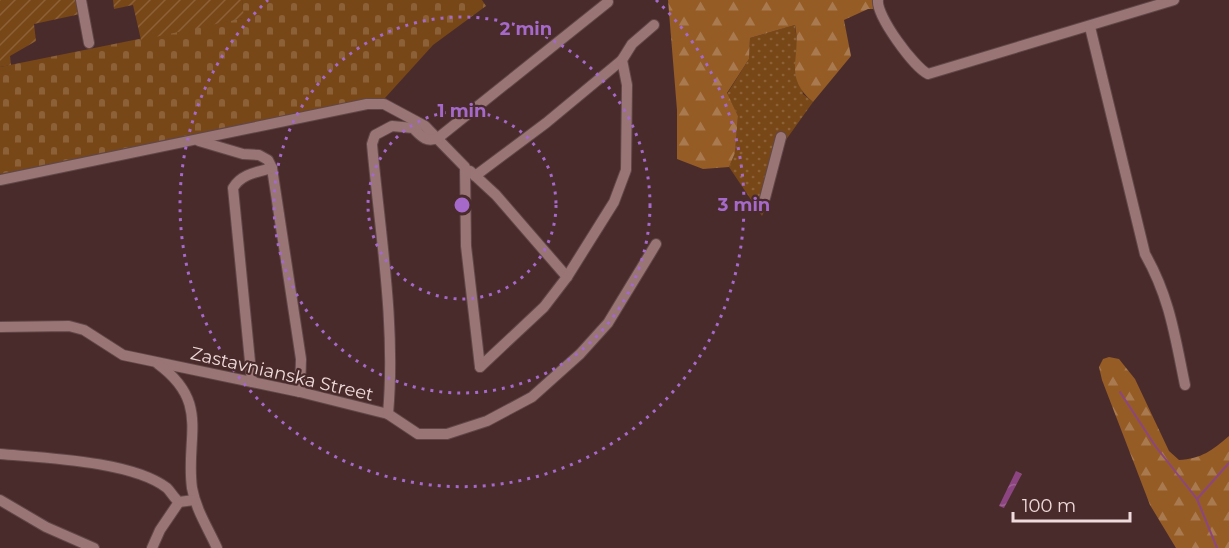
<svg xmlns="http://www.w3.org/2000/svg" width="1229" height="548" viewBox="0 0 1229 548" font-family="Montserrat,sans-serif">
<defs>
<pattern id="grass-dots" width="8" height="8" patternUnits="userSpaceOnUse" patternTransform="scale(1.5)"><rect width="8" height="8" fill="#784717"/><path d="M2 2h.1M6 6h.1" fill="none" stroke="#8c6138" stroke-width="1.8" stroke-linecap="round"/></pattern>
<pattern id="forest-firs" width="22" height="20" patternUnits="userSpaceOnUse" patternTransform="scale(1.5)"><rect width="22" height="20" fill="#955c26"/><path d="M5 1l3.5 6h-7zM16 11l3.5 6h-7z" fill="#a97a4f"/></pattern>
<pattern id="cemetery-stones" width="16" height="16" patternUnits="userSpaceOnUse" patternTransform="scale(1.5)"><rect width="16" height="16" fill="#784717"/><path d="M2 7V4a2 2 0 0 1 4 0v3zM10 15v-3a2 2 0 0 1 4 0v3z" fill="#8c6138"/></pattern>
<pattern id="garden-furrows" width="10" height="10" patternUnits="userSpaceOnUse" patternTransform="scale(1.5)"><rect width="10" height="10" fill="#784717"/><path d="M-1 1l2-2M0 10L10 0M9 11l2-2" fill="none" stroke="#8c6138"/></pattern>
<pattern id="water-waves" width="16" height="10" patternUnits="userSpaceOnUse" patternTransform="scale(1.5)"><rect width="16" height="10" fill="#8d4582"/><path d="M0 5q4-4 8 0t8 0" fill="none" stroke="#9d5f93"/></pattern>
</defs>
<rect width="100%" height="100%" fill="#4a2b2c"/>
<!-- grass -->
<path fill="url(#grass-dots)" d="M795,25l8,69 10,8 -30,42 -12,52 -9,20 -33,-49 6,-14 3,-37 -11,-22 22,-35 1,-21z"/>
<!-- forest -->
<g fill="url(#forest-firs)">
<path d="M668,0h213l-1,9h-12l-24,11 7,36 -38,46c-31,-26 -11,-44 -18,-77l-45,13 -1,21 -22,34 11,23 -3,37 -6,14 -26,2 -26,-10v-49z"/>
<path d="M1109,357l10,2 16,20 34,72 10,9c22,-1 34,-10 50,-24v112h-53l-26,-43 -48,-125 -3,-13 4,-8z"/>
</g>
<!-- cemetery -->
<path fill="url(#cemetery-stones)" d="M242,0h240l4,6 -53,39 -48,53 -385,79v-110l243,-49z"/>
<!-- garden -->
<g fill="url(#garden-furrows)">
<path d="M0,0h83l2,13 -51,11 2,17 -26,15 1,9 -11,2z"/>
<path d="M113,0h129l2,18 -103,22 -8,-35 -19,4z"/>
</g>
<!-- water -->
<path fill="url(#water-waves)" d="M1016,471l6,3 -18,34 -5,-2z"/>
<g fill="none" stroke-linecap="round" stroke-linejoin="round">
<!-- stream -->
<g stroke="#8d4582" stroke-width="2">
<path d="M1120,392l36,55 41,52 20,49"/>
<path d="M1197,499l32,-36"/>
</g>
<defs>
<g id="minor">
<path d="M81,0l8,43"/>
<path d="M878,0c-2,16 36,67 50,74l246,-74"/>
<path d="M1090,27l55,227c25,44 30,83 40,131"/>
<path d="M199,141l44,13 16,1 9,5 4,8 29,191 -1,33"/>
<path d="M470,171l26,24 71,82"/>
<path d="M475,176l71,-53 76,-63"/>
<path d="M0,180l367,-76h17l41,22 40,41 1,79 14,121"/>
<path d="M765,198l16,-61"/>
<path d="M0,327l69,-1 15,4 39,25 177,37 88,22 30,20h29l40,-13 45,-24 48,-43 28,-31 48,-79"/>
<path d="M158,364c53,39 27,73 34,124 4,22 16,40 25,60"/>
<path d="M480,367l64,-60 23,-30 47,-75 12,-32 1,-85 -5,-25 10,-16 22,-19"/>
<path d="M252,382l-19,-194c8,-14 24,-16 39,-20"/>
<path d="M388,414c8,-90 -8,-180 -16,-270l3,-9 17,-9 21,2c8,8 13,15 25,10l170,-136"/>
<path d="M0,454c44,4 132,7 167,34 4,4 7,10 12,14l15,-2"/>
<path d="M0,500l46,27 48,21"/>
<path d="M152,548l8,-18 19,-28"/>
</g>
</defs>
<!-- minor casing -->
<use href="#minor" stroke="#614748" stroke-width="12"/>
<!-- minor -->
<use href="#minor" stroke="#997575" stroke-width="10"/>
</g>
<!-- distance rings -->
<g fill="none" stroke="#a469c9" stroke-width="3" stroke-dasharray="3 6">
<circle cx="462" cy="205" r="94"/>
<circle cx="462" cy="205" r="188"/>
<path d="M656 0A282 282 0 1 1 268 0"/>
</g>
<g text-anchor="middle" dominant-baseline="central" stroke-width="4.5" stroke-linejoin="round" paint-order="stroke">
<!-- street labels -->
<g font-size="18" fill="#efdbdb" stroke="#4a2b2c">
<text transform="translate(282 374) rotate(13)">Zastavnianska Street</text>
</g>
</g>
<circle cx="462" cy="205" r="9" fill="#a469c9" stroke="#4a2b2c" stroke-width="3"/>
<g font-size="18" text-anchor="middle" font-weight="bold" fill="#a469c9" stroke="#4a2b2c" stroke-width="4.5" stroke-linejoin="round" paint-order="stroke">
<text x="526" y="35">2 min</text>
<text x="462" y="117">1 min</text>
<text x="744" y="211">3 min</text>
</g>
<!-- scale -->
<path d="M1013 512v9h117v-9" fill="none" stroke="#efdbdb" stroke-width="3"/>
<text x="1022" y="512" font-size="18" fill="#efdbdb" stroke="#4a2b2c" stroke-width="4.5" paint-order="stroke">100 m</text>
</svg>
